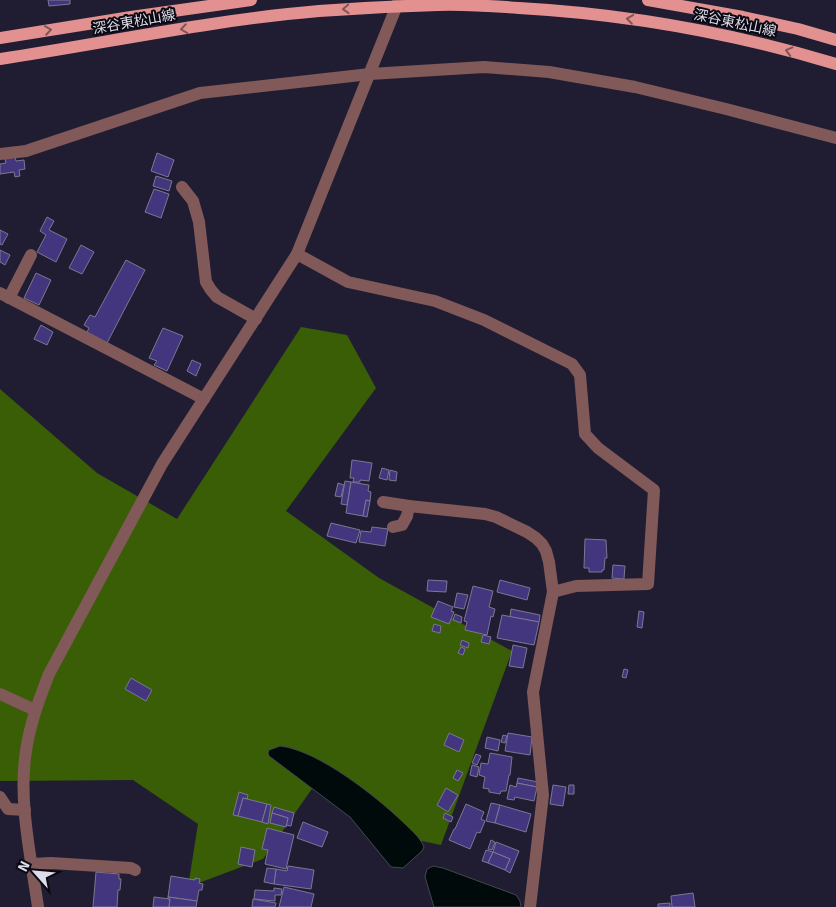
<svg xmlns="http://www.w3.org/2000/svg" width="836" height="907" viewBox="0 0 836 907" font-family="Signika,'Noto Sans JP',sans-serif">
<rect width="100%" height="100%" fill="#201d33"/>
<!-- forest -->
<path fill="#395e05" d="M301,327l46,8 29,53 -90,123 93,67 133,73 -71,194 -53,-11 -65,-61 -60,86 -75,28 10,-63 -65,-44 -133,1v-392l97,84 80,46z"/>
<!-- water -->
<g fill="#000a0b" stroke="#42494e">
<path d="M280,746c38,4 97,51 124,77 7,7 16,14 20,24l-2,4 -19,17 -12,-1 -41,-50 -81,-61 -1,-3 1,-3z"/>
<path d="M433,866l10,2 73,27 4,6 1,6h-87l-9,-30 2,-8z"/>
</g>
<!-- building -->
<g fill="#43367e" stroke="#7a7892">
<path d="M48,0h22v4l-21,2z"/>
<path d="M157,153l17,7 -6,17 -17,-6z"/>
<path d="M15,157l1,4 8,-1 1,9 -6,1 1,6 -5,1 -1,-5 -14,2v-10l6,-1 -1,-4z"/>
<path d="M156,176l16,5 -3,10 -16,-5z"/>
<path d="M154,189l15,5 -8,24 -16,-6z"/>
<path d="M47,217l7,4 -5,9 18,9 -11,23 -19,-10 9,-17 -6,-4z"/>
<path d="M0,230l8,4 -6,11 -2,-1z"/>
<path d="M81,245l13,7 -12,22 -13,-6z"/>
<path d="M0,250l10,5 -5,10 -5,-3z"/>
<path d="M126,260l19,10 -38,73 -20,-11 2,-4 -5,-3 6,-10 5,2z"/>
<path d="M36,273l15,7 -12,25 -15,-7z"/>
<path d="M41,325l12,7 -6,13 -13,-6z"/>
<path d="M163,328l20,8 -16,35 -13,-6 3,-4 -8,-3z"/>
<path d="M192,360l9,4 -5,12 -9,-5z"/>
<path d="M352,460l20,3 -3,18 -9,-1v2h-7l1,-4h-4z"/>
<path d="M382,468l7,2 -2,10 -8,-2z"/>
<path d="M390,470l7,2 -1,9 -7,-1z"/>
<path d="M345,481l6,1 -4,23 -6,-1z"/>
<path d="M351,482l18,3 -1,6 3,1 -1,9 -4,-1 -3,16 -17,-3z"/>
<path d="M338,483l6,2 -3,12 -6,-1z"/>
<path d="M366,500l4,1 -3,16 -4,-1z"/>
<path d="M331,523l29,7 -4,13 -29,-7z"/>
<path d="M372,527l16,2 -3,17 -26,-4 2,-11 10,1z"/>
<path d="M585,539l21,1 1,18h-2l-1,12h-2v2h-13v-4h-5z"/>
<path d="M613,565l12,1 -1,13 -12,-1z"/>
<path d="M428,580l19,1 -1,11 -19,-1z"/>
<path d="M500,580l30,8 -3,12 -30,-8z"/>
<path d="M473,586l20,5 -4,16 6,2 -2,8 -2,-1 -4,19 -22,-5 2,-8 -3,-1z"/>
<path d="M457,593l11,2 -4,14 -10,-2z"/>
<path d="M438,601l15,6 -2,4 3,1 -5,12 -18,-7z"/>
<path d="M511,609l29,6 -1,7 -29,-5z"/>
<path d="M639,611l5,1 -2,16 -5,-1z"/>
<path d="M455,614l7,3 -1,6 -8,-3z"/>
<path d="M502,615l37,7 -5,23 -37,-7z"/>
<path d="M434,624l7,2 -1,7 -8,-2z"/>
<path d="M483,635l8,2 -2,7 -8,-2z"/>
<path d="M462,640l7,3 -1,5 -8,-3z"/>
<path d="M513,645l14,3 -4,20 -14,-2z"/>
<path d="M461,647l4,2 -2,6 -5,-2z"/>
<path d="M624,669l4,1 -2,8 -4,-1z"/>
<path d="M131,678l21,12 -6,11 -21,-12z"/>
<path d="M449,733l15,7 -5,12 -15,-7z"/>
<path d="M508,733l24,4 -2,18 -25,-4z"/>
<path d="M503,735l4,1 -2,7 -4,-1z"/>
<path d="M487,737l13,3 -2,11 -13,-3z"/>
<path d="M490,753l22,4 -2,18h-1l-3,16h-5l-1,3 -11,-2v-3l-6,-1 2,-11 -6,-2 2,-12 7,1z"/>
<path d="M476,754l5,2 -4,9 -5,-2z"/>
<path d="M472,765l7,2 -2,10 -7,-2z"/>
<path d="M457,770l6,3 -5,8 -5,-3z"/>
<path d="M518,778l20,4 -1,5 -20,-4z"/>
<path d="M517,783l20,4 -3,14 -19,-4 -1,3 -7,-1 3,-14 6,2z"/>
<path d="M553,785l13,2 -3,19 -13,-2z"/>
<path d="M569,785h5v9h-6z"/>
<path d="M446,788l12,7 -10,17 -11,-7z"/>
<path d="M239,792l9,3 -1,4 -4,-1 -5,18 -5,-1z"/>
<path d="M243,798l24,6 -5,18 -24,-6z"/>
<path d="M491,803l9,2 -5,18 -9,-2z"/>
<path d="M267,804l4,1 -3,19 -6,-2z"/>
<path d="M466,804l18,8 -3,7 4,2 -5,12 -3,-1 -7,17 -21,-9 5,-11h1z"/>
<path d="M500,805l31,9 -5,18 -31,-9z"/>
<path d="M274,807l20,6 -3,13 -5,-1 2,-7 -16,-5z"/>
<path d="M272,813l16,5 -2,9 -16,-4z"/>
<path d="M445,813l8,4 -2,5 -8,-4z"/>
<path d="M303,822l25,10 -6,15 -25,-9z"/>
<path d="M267,828l27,7 -8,34 -21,-5 3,-14 -6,-1z"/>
<path d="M491,840l4,2 -3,8 -4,-1z"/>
<path d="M496,842l23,9 -9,22 -5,-3 5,-11 -17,-7z"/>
<path d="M241,847l14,3 -3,17 -14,-3z"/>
<path d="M486,850l7,2 -5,11 -6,-2z"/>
<path d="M493,852l17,7 -5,11 -17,-7z"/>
<path d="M288,866l26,4 -3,19 -37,-5 2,-15 11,2z"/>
<path d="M267,868l9,1 -2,15 -10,-2z"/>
<path d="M96,872l23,2v5h2l-1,11h-2l-1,17h-24z"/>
<path d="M171,876l24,4v-2l5,1 -1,4 4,1 -1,6h-3l-2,11 -29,-4z"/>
<path d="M284,887l30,7 -3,13h-32z"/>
<path d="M274,888l8,1 -1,6h-6v6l-21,-2 1,-9 19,1z"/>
<path d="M693,893l2,14h-23l-1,-11z"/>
<path d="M154,897l16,2 -1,8h-16z"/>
<path d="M168,897l29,4 -1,6h-27l1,-8h-2z"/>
<path d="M253,899l23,4 -1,4h-23z"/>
<path d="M670,903v4h-12v-3z"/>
</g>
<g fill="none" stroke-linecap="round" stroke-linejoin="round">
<!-- minor -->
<g stroke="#815958" stroke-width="12">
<path d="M0,154l26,-3 174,-58 170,-19 114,-7 65,5 86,15 91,22 110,29"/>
<path d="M182,187l11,14 6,21 7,60 5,8 6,7 39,22"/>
<path d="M297,254l51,28 87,19 49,19 88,44 8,11 5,59 13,14 56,42 -6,94 -72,2 -23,6"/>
<path d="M0,293l204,106"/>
<path d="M9,298l22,-43"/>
<path d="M383,502l26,4 76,8 11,3 31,15 9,6 6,6 4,7 3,11 4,30 -20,100 10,103 -13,112"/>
<path d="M393,527l9,-2 5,-9 2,-10"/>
<path d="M0,694l35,16"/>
<path d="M0,797l8,12 17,1"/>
<path d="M32,864l19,-1 80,5 4,2"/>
</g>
<!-- tertiary -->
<path stroke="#815958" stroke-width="12" d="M38,907c-7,-49 -20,-107 -12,-156 4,-28 13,-51 23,-77l113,-210 135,-210 102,-254"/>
<!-- primary -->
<g stroke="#e39190" stroke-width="12">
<path d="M648,0l95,17 55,12 38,11"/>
<path d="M0,38l131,-21 120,-17"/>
<path d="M0,59c106,-16 212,-39 319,-48 40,-3 80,-5 119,-6 27,-1 54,1 81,3 107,6 214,25 317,56"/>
</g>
</g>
<!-- one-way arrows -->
<defs><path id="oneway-chevron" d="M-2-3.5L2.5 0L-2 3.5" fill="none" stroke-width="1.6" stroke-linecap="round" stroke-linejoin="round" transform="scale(1.25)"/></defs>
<g stroke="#815457">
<use href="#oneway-chevron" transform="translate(346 9) rotate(177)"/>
<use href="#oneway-chevron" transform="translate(630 19) rotate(-172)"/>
<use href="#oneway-chevron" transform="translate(184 29) rotate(171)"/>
<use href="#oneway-chevron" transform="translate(48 30) rotate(-9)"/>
<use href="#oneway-chevron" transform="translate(789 51) rotate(-165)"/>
</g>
<g text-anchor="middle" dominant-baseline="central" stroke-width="4" stroke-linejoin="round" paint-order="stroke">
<!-- street labels -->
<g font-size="14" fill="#dddceb" stroke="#0a0912">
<text transform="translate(134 22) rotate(-10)">深谷東松山線</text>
<text transform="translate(735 23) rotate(12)">深谷東松山線</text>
</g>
</g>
<!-- north arrow -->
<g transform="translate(35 872) rotate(297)" stroke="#0a0912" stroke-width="4" paint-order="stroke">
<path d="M0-4L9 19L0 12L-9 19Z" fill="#dddceb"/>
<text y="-8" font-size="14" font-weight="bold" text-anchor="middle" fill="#dddceb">N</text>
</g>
</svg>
